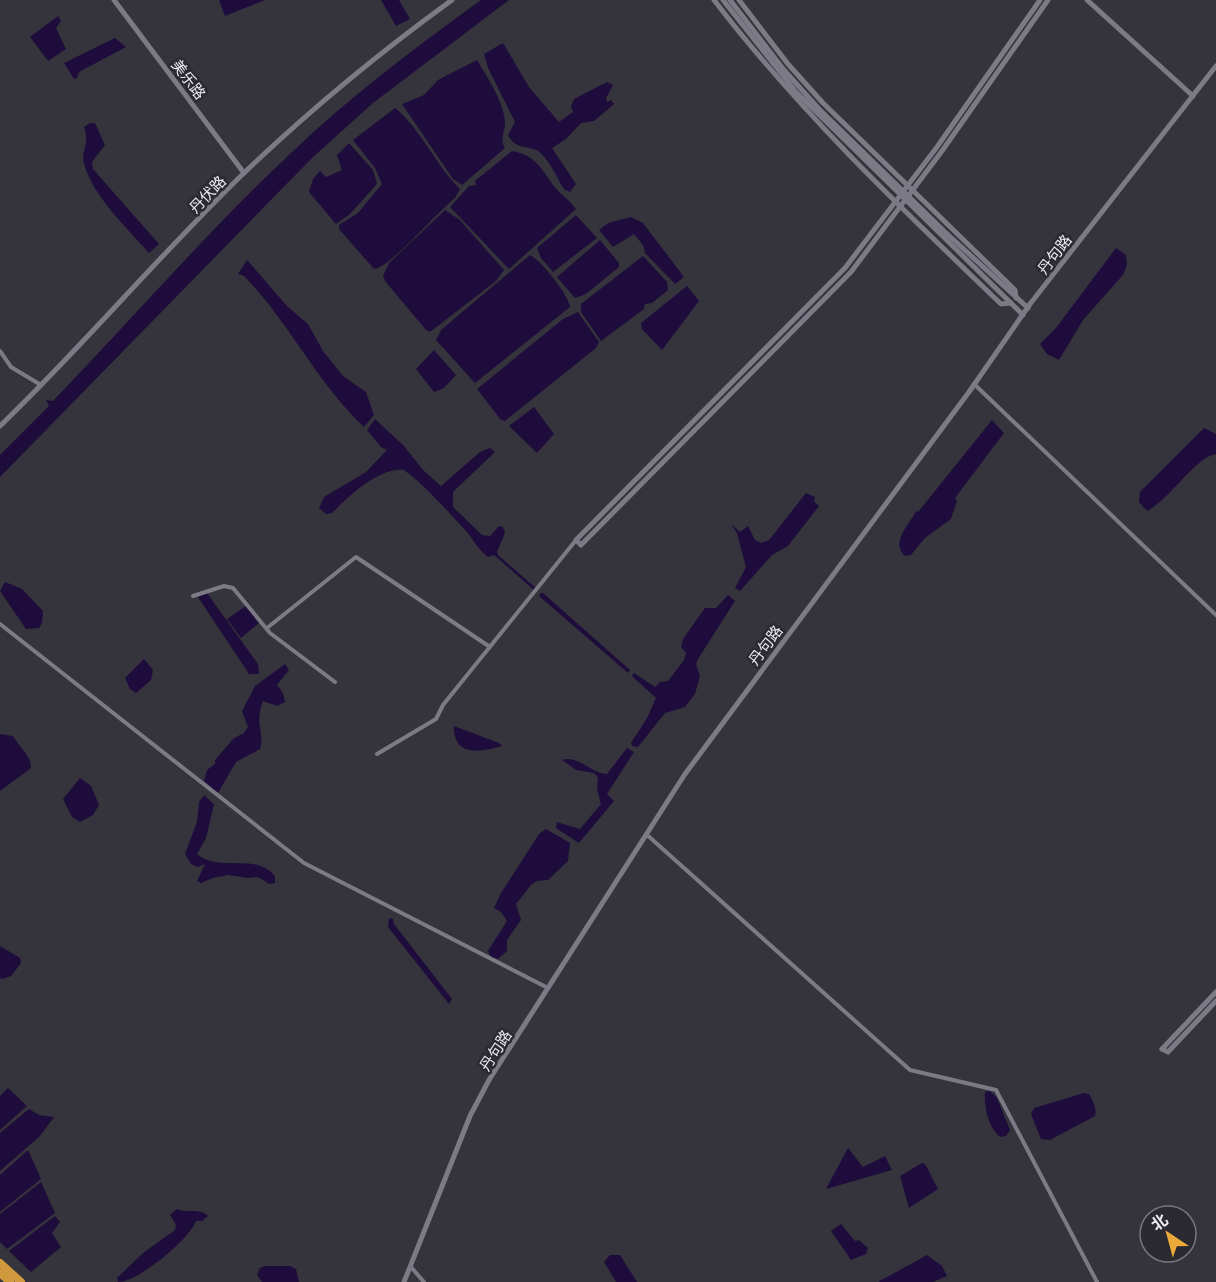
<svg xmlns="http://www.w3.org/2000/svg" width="1216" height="1282" viewBox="0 0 1216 1282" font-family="'Noto Sans','Noto Sans SC',sans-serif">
<rect width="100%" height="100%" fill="#35333b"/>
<!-- water -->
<g fill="#1e0d3c">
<path d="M219,0h46l-40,16z"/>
<path d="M381,0h18l11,19 -14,7z"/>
<path d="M481,0h28l-136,103 -61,55 -312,319v-22l49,-49 -3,-6 7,1c79,-82 154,-169 237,-247 59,-57 125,-106 191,-154z"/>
<path d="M58,16l3,5 -5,7 10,21 -18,12 -18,-24z"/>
<path d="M115,38l11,9 -47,25 -2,6 -3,1 -10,-16z"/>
<path d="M503,43l26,44 30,35 14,-10 -2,-6 3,-7 33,-17 6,3 -7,13 1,4 4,-2 3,4 -20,17 -13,2 -15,16 -14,9 24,36 -6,8 -6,-3c-7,-11 -16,-33 -28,-39 -11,-4 -22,-2 -28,-15l7,-13 -27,-54 -4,-14z"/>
<path d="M477,60c10,17 26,40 28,61 1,11 -6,16 0,27l-43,37 -9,-6 -51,-75 22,-9 14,-15z"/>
<path d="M395,108c27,22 41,58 65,81l-5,9c-17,13 -65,70 -81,71l-35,-40v-4l19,-12 24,-29 -7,-16 -22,-28z"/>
<path d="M90,123h5l10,22 -13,17 1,7 66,75 -10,9c-21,-24 -58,-59 -65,-90 -3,-13 6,-19 0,-36z"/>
<path d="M349,143l24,27 4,14 -27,30 -14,10 -27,-32 4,-13 7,-8 6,6 16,-7 -5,-15z"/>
<path d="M512,151c23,4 29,17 41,34 7,9 16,14 23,24l-67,60 -59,-62 19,-21 7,-1 -1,-4z"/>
<path d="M445,210l15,10 44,50 -8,11 -66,51 -4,-2 -41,-49 -2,-5 6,-13z"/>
<path d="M576,215l21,23 -44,34 -12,-14 -4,-10z"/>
<path d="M631,217l12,6 41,54 -9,7 -30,-31 -2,-8 -9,-11 -21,13 -14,-17 9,-7z"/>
<path d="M600,240l19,23v4l-33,27 -11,4 -18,-21z"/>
<path d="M1116,248l10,7 1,10 -4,10 -40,45 -24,40 -12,-6 -7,-10 16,-16z"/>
<path d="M530,255c11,5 39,41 40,52l-95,76 -39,-43 5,-10z"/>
<path d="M643,256l24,26 1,8 -16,13 -7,1 -1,5 -43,32 -20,-29v-8z"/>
<path d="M247,260l40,46 21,18 15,27 20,25 23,16 8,23 -10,12c-47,-44 -75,-105 -120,-151l-6,-2z"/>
<path d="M687,286l12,15 -37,49 -20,-21 -1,-6z"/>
<path d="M578,312l21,30 -3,6 -91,73 -4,-1 -24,-31 86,-70z"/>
<path d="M434,350l22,25 -12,13 -10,4 -18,-23z"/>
<path d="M534,407l20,27 -17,19 -28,-27z"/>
<path d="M375,419l29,27 19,24 18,16 39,-34 10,-4 5,4 -42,40v15l29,28 8,1 9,-10 4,1 2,6 -8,19 1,3 39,34 -2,2 -41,-36 -6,2c-10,-8 -14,-16 -21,-25 -18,-19 -42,-47 -63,-62 -25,-3 -56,27 -72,43l-6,1 -7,-6 5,-11 42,-25 21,-22 -6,-3 -14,-17z"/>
<path d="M992,420l12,13 -49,65 2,3 -6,18 -26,19 -14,17 -6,1c-15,-14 4,-31 11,-45l2,1z"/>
<path d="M1204,428l12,6v20c-19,2 -47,46 -69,57l-8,-9 1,-10z"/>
<path d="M806,493l9,4 -1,4 5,5 -31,40 -16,9 -32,36 -5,-3 11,-21 -9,-34 -6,-9 9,8 8,-6 7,14 6,3 8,-3z"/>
<path d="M5,582l17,7 21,22 -1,12 -3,5 -13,1 -26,-38z"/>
<path d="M207,593l51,71 1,10h-10l-51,-77z"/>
<path d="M541,593h2l87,77 -2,3 -89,-77z"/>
<path d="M728,595l7,6 -37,58 -2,5 4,12 -5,18 -10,13 -20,6 -27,34 -6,-1 -1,-3 16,-25 9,-20 -24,-22 2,-3 21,14 5,-5 8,-1 16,-21 2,-7 -5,-6 2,-8 22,-31h11z"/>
<path d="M246,606l13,17 -18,15 -14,-19z"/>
<path d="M144,659l9,11 -2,10 -15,13 -6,-4 -5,-11z"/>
<path d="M285,664l4,6 -12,15 6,8 2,9 -8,4 -14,-5c-9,24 2,31 -3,48l-24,13 -18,31 -14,-12 3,-11 8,-6v-4l19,-22 10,-5 4,-6 -6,-16 13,-25z"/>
<path d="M454,726l45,17 3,3c-23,7 -49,10 -48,-20z"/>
<path d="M0,734l13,2c6,11 18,19 18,32l-31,23z"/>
<path d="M627,748l7,4 -27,42 7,7 -35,42 -23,-15 1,-6 23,7 21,-25 -4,-15 1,-11 -4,-5 -18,-3 -14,-10c17,-5 28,13 45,14z"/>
<path d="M80,778l11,8 8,19 -6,10 -13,7 -8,-5 -9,-18z"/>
<path d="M204,795l10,9 -8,34 -9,16c22,19 58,-2 78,22v7l-6,1 -11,-7 -10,1 -20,-3 -15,3 -12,5 -4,-2 8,-17 -8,3 -6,-3 -6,-10 12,-32 2,-20z"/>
<path d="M546,829l24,14 -2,18 -20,19 -11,1 -6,4 -15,19 5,16 -14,20v11l-9,8 -7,-2 -3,-6 19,-30 -6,-9 -7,-4 7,-15 38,-59z"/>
<path d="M389,918l4,1 1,5 58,75 -3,5 -61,-77z"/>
<path d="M0,946l20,12 1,5 -10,13 -9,3 -2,-1z"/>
<path d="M8,1088l19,18 -27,24v-34z"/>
<path d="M990,1091l7,7 13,32 -4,6 -6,1c-12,-10 -16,-30 -15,-45z"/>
<path d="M1084,1093l5,1c4,7 8,14 6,22l-45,24 -9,-1 -10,-25 3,-6z"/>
<path d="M29,1109l10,6 15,2 -14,19 -40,35v-38z"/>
<path d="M848,1148l15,19 22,-11 7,14 -66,19z"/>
<path d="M28,1150l13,29 -41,33v-37z"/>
<path d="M922,1163l3,1 13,25 -29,19 -9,-32z"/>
<path d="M41,1182l14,31 -48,36 -7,-7v-28z"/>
<path d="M177,1209c11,5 22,-2 31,7l-6,5h-6c-7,19 -58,61 -78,61l-1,-4 26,-25 32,-23 1,-5 -6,-10z"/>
<path d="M55,1216l5,6 -8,11 9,14 -30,25 -22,-21z"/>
<path d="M841,1224l14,17 4,-1 9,8 -2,6 -15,6 -20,-29z"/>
<path d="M610,1255h10l17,27h-21l-12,-20z"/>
<path d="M927,1255l15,11 5,10 -14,6h-55z"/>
<path d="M265,1266h25l6,3 3,13h-37l-5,-7 3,-7z"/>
</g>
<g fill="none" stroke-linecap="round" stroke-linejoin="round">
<!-- street -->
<g stroke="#7c7a84" stroke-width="4">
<path d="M0,351l11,16 30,18"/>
<path d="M974,384l242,231"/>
<path d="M193,596l31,-10 9,2 37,45 65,49"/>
<path d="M0,624l304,239 244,125"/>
<path d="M267,628l89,-71 134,90"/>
<path d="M377,754l59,-35 7,-14 133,-165"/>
<path d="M646,834l264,236 86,20 101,192"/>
<path d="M411,1267l13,15"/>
</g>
<!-- secondary -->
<g stroke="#7c7a84" stroke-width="5">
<path d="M114,0l130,173"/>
<path d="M714,0c85,111 186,207 287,304l10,-1"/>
<path d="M723,0l73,92 227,223"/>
<path d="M730,0l54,70 35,39 126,123 83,76"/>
<path d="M739,0l49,64 35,39 192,187 1,8"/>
<path d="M1040,0l-103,147 -92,121 -269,272 5,5 270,-273 91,-121 106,-151"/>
<path d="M1087,0l106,96"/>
<path d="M0,426c85,-82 161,-173 246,-255 62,-59 137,-121 206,-171"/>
<path d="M1162,1049l54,-57"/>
<path d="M1162,1049l6,3 48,-51"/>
<path d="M404,1282l66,-166 19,-36 196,-306 284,-382 61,-88 186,-238"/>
</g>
<!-- highway -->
<g stroke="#d0993d" stroke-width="8">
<path d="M0,1263l21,19"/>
<path d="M0,1273l10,9"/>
</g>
</g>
<g text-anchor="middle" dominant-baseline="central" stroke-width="5" stroke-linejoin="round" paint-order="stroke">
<!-- street labels -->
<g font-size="15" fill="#ecebf0" stroke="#2b2931">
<text transform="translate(189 79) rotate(53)">美乐路</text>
<text transform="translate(207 194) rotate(-46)">丹伏路</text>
<text transform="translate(1054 254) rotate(-52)">丹句路</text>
<text transform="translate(765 645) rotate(-53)">丹句路</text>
<text transform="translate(495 1050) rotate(-57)">丹句路</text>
</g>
</g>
<!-- north arrow -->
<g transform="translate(1168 1234) rotate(324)"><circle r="28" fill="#2b2931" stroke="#78777d" stroke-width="1.5"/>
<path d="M0-4.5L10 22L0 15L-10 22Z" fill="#ebaa39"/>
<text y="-9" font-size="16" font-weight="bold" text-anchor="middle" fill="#ecebf0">北</text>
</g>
</svg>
